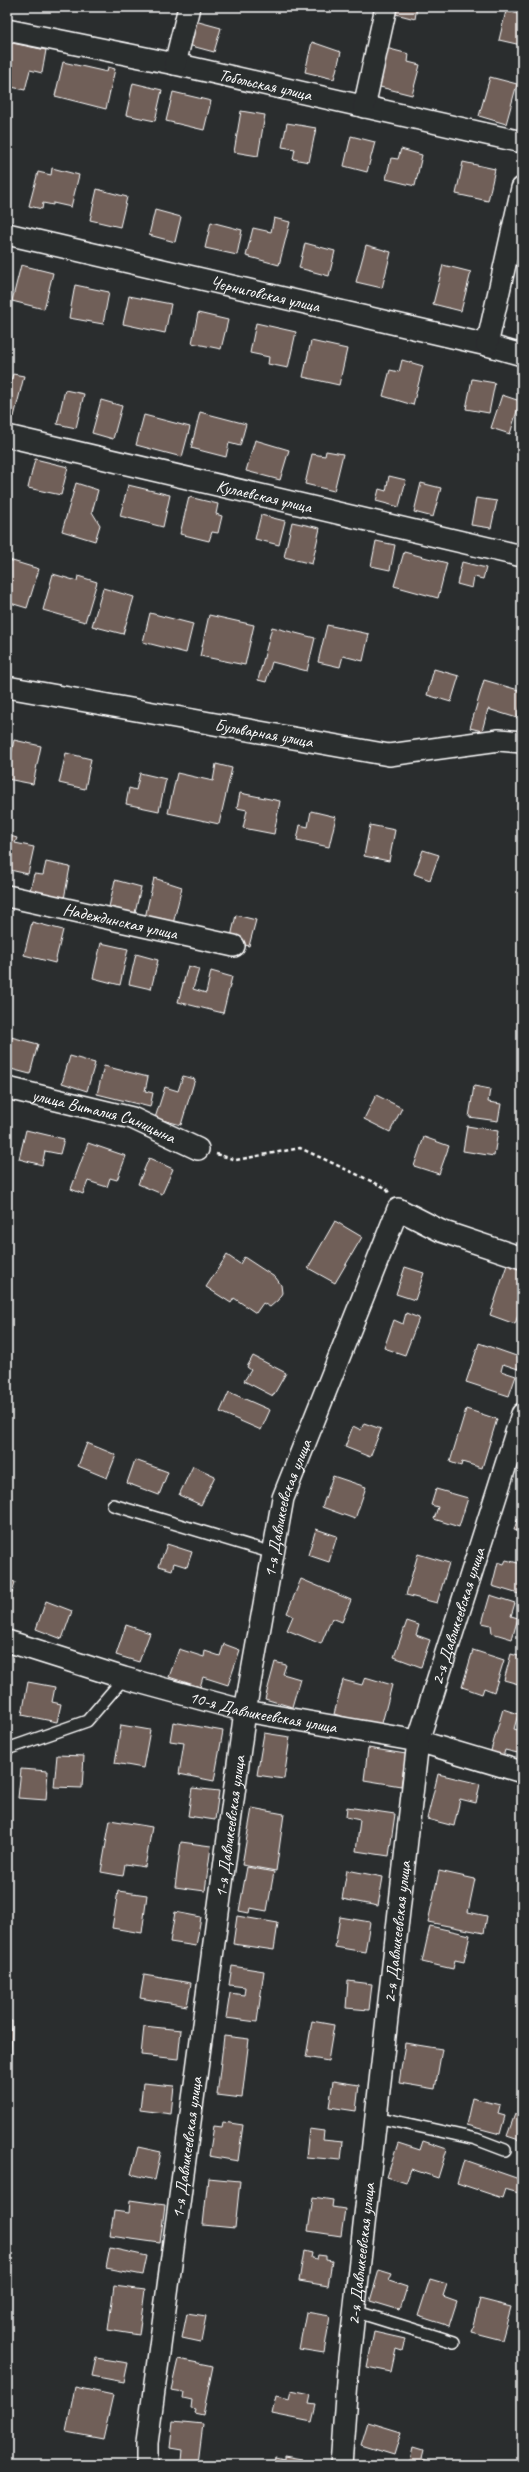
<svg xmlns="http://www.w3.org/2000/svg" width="529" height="2472" viewBox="0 0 529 2472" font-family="Caveat,sans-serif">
<rect width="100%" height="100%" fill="#2a2d2e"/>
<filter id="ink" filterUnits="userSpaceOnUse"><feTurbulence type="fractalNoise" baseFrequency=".025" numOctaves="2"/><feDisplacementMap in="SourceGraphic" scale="8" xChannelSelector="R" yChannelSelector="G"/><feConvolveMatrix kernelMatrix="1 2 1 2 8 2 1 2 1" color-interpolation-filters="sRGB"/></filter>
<g filter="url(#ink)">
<!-- building -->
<g fill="#6f5e58" stroke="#fff">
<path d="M390,7h27l-2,12 -27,-7z"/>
<path d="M506,11l16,4 -1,30 -22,-5z"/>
<path d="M195,21l26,7 -7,24 -26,-7z"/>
<path d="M7,42l39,8 -4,23 -12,-3 -5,20 -18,-4z"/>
<path d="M312,42l29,10 -7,27 -29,-7z"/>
<path d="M382,47l27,7 -1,8 12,3 -8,30 -40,-10z"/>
<path d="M63,62l44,10 1,-5 7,2 -9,40 -51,-13z"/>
<path d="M490,77l27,7 -11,40 -27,-8z"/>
<path d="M133,83l29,7 -7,31 -29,-6z"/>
<path d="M173,92l38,9 -7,29 -38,-9z"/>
<path d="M241,111l24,4 -7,41 -24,-4z"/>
<path d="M287,123l29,5 -7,34 -16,-3 2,-10 -13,-2z"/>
<path d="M351,136l24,6 -8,30 -23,-6z"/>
<path d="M401,149l21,6 -7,31 -29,-7 5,-21 7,1z"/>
<path d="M463,162l32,7 -7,32 -32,-7z"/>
<path d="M52,168l27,7 -8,32 -18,-4v2l-10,-2 -1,6 -13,-3 9,-34 13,3z"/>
<path d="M97,189l30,8 -7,30 -30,-7z"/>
<path d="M155,210l26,7 -6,25 -26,-7z"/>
<path d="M274,218l16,4 -11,43 -33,-9 7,-28 18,4z"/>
<path d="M211,222l31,8 -5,25 -32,-7z"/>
<path d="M305,243l30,8 -6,25 -30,-8z"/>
<path d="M366,245l25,7 -9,36 -26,-6z"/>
<path d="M21,265l32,8 -9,36 -32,-8z"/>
<path d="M443,265l28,7 -10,39 -28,-7z"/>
<path d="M75,285l34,7 -6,32 -34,-6z"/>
<path d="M129,296l42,8 -6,29 -42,-9z"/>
<path d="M198,313l30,7 -7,29 -29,-6z"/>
<path d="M256,323l40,9 -8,36 -20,-4 1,-7 -19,-4z"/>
<path d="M311,341l36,8 -8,36 -36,-8z"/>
<path d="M402,360l21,6 -10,39 -30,-9 7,-26 9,2z"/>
<path d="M13,374l11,2 -10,41 -7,-2v-33l3,1z"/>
<path d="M472,379l23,4 -6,30 -23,-4z"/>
<path d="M65,390l19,4 -8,34 -19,-4z"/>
<path d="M502,395l18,6 -10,33 -19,-6z"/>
<path d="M101,400l21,6 -9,33 -21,-6z"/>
<path d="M200,412l46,12 -6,22 -11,-3 -3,14 -35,-9z"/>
<path d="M144,415l46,12 -8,30 -46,-12z"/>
<path d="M255,440l34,10 -9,30 -34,-9z"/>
<path d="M326,451l17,3 -9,37 -29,-7 7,-30 13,2z"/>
<path d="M35,459l33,8 -7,28 -33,-7z"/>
<path d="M389,476l17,4 -7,27 -23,-6 3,-12 7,2z"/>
<path d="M76,483l22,7 -6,22 8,13 -5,16 -33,-10z"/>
<path d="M421,483l20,5 -8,29 -19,-5z"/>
<path d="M128,485l42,10 -7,32 -43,-11z"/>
<path d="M189,497l29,7 -2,10 6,2 -4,17 -6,-1 -3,9 -29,-7z"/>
<path d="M476,498l21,3 -6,27 -20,-3z"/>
<path d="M261,515l24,6 -6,24 -24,-6z"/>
<path d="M292,522l28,6 -8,36 -28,-7z"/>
<path d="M376,541l19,4 -5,25 -19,-4z"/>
<path d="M404,552l43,11 -9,35 -44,-12z"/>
<path d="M9,560l30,9 -12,39 -20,-6z"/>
<path d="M462,562l24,6 -3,11 -9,-2 -2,11 -15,-4z"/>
<path d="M53,574l24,7 1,-5 19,6 -12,40 -42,-12z"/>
<path d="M103,588l31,9 -11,37 -31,-8z"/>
<path d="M150,613l43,11 -7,29 -43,-11z"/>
<path d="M209,615l45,10 -9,40 -45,-9z"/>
<path d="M327,625l42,9 -6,27 -20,-5 -3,11 -22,-5z"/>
<path d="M272,627l43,11 -8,33 -35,-9 -6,20 -8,-2z"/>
<path d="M434,669l25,7 -8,26 -24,-7z"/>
<path d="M484,680l38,11v10l-5,17 -29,-9 -6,22 -12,-3z"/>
<path d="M14,740l27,6 -8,38 -26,-5v-25l4,1z"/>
<path d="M66,753l25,6 -6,30 -26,-6z"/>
<path d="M216,764l16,4 -13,56 -51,-11 9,-40 36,8z"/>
<path d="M140,773l26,6 -7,32 -33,-7 3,-16 7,2z"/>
<path d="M240,793l40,8 -6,33 -31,-6 4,-18 -10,-2z"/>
<path d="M311,811l25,6 -7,30 -32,-7 3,-15 8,2z"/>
<path d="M370,825l25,5 -6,31 -25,-5z"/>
<path d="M7,835l10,3 -2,5 19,4 -6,27 -18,-4 -3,14z"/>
<path d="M423,850l16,5 -9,25 -16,-6z"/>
<path d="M46,862l24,5 -6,32 -34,-8 4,-17 9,1z"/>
<path d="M154,878l28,9 -9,37 -28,-6z"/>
<path d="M115,880l26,7 -6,26 -26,-6z"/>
<path d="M236,915l20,5 -7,26 -19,-5z"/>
<path d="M32,922l31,8 -8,33 -31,-8z"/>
<path d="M101,943l27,6 -8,36 -27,-7z"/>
<path d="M136,954l22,6 -7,29 -22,-5z"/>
<path d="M188,966l11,3 -6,20 13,4 5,-22 21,6 -9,36 -45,-11z"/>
<path d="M7,1036l31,8 -8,30 -23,-6z"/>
<path d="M70,1056l25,7 -8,28 -25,-8z"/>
<path d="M104,1066l44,11 -3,14 8,2 -3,14 -53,-13z"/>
<path d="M183,1076l12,3 -14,46 -26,-7 10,-31 13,4z"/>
<path d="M474,1086l16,3 -2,13 13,2 -3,17 -29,-4z"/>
<path d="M376,1095l26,13 -12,24 -26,-13z"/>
<path d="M467,1126l31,5 -4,25 -31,-5z"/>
<path d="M26,1130l38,9 -4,15 -15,-3 -3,14 -23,-6z"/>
<path d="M424,1137l25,9 -10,28 -25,-8z"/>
<path d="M88,1143l38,13 -9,24 -7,-2 -3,9 -19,-6 -5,13 -12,-5z"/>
<path d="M149,1158l24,11 -11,25 -24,-10z"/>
<path d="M335,1221l27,16 -27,46 -27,-15z"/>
<path d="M227,1255l13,9 4,-7 32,21 5,7 1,8 -4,7 -8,7 -7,-4 -7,10 -22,-15 -3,5 -25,-16z"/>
<path d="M508,1262l14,5v37l-7,20 -25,-9z"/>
<path d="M405,1267l19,6 -9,27 -19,-6z"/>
<path d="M406,1313l13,5 -14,37 -21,-7 10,-28 9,4z"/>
<path d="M479,1343l43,15 -4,11 -15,-5 -2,7 15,5 -7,20 -43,-14z"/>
<path d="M253,1356l33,17 -13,23 -29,-15 7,-11 -4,-3z"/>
<path d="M229,1392l41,18 -9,20 -41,-18z"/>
<path d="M466,1409l31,10 -15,49 -20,-6 -1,4 -11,-4z"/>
<path d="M364,1423l17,6 -11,28 -25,-10 8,-21 8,4z"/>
<path d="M87,1443l29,12 -9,23 -29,-12z"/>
<path d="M135,1460l33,12 -9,23 -32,-12z"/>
<path d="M193,1466l22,10 -14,29 -22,-10z"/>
<path d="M333,1476l33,11 -11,32 -33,-12z"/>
<path d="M436,1489l32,9 -9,29 -25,-8 4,-12 -7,-2z"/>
<path d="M522,1505v27l-8,-2z"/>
<path d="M316,1529l21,7 -8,26 -21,-7z"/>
<path d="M167,1544l25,8 -5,15 -13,-4 -2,7 -13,-4z"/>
<path d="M418,1554l31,9 -12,40 -31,-8z"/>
<path d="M506,1560l16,4v31l-30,-9 6,-24 6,2z"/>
<path d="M301,1579l50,21 -9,22 -10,-4 -11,26 -34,-14 6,-14 -6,-3z"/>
<path d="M7,1580l8,2 -8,29z"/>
<path d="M490,1595l25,8 -4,13 7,2 -6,21 -20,-6 -1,-8 -9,-2z"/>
<path d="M46,1601l26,10 -10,28 -26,-10z"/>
<path d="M407,1621l12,4 -3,10 14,5 -9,27 -27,-10z"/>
<path d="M126,1625l24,8 -11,29 -23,-7z"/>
<path d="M224,1644l16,6 -12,35 -25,-8 -3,10 -31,-10 10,-28 25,8 1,-6 15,5z"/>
<path d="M473,1650l31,10 -10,32 -10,-4 -2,6 -20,-7z"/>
<path d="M511,1654l11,3v28l-18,-5z"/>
<path d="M275,1662l11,3 -3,9 17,5 -8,28 -27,-8z"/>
<path d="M365,1677l27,8 -11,42 -47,-13 9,-34 19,5z"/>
<path d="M28,1682l27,5 -3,15 9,2 -4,18 -35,-7z"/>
<path d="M503,1709l15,5 -4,15 8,2v23l-17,-4 -2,7 -13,-3z"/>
<path d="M173,1722l50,9 -9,50 -35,-7 5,-31 -14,-2z"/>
<path d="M121,1725l29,5 -7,38 -28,-5z"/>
<path d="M264,1733l26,4 -6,42 -27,-4z"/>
<path d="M368,1748l38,6 -5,32 -37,-6z"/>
<path d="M57,1755l27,1 -2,32 -28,-1z"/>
<path d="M21,1769l27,2 -2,29 -28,-2z"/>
<path d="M438,1774l42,10 -4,19 -16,-4 -6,27 -27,-7z"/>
<path d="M192,1788l27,3 -4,29 -27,-4z"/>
<path d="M347,1807l48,7 -6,42 -33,-5 4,-31 -14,-3z"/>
<path d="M252,1808l32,6 -8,57 -34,-6z"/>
<path d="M110,1820l42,7 -7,40 -20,-3 -2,12 -22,-4z"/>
<path d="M181,1842l30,4 -6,45 -30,-4z"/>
<path d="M247,1867l27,5 -7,39 -17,-3 -1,5 -10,-2z"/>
<path d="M347,1870l36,7 -5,29 -36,-7z"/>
<path d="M439,1871l36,8 -7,33 19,4 -3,17 -56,-11z"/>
<path d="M118,1891l29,4 -5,38 -30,-5z"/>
<path d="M175,1912l26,5 -5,29 -26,-4z"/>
<path d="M237,1916l41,7 -4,27 -41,-6z"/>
<path d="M340,1917l30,5 -5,30 -30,-5z"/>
<path d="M430,1926l40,9 -6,27 -9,-2 -2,9 -31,-7z"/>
<path d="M232,1966l32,5 -7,51 -31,-4 4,-25 14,2 1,-8 -16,-2z"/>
<path d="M144,1975l47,8 -4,23 -47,-8z"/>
<path d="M348,1981l24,3 -3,26 -23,-2z"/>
<path d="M7,2021h5l-1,36h-4z"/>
<path d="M312,2021l22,4 -6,36 -22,-4z"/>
<path d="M144,2026l37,4 -3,29 -37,-4z"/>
<path d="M224,2036l25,3 -7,59 -25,-3z"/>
<path d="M405,2043l37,6 -7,40 -36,-6z"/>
<path d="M333,2081l26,4 -3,26 -27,-4z"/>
<path d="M143,2083l31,3 -3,28 -31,-4z"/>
<path d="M472,2098l28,7 -2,9 7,2 -5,18 -34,-9z"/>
<path d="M515,2114l7,2v25l-15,-5z"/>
<path d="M223,2122l20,3 -5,36 -29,-5 5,-30 8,1z"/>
<path d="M309,2129l15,2 -1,9 20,2 -2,18 -35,-3z"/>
<path d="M423,2141l24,8 -9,29 -27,-9 -5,14 -19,-6 11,-34 22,7z"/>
<path d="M138,2147l23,5 -6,28 -24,-6z"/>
<path d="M464,2160l58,20v14l-17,-5 -3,9 -45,-15z"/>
<path d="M208,2178l32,3 -5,47 -32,-3z"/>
<path d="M313,2197l20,3 -1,7 13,2 -4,27 -33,-5z"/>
<path d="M130,2200l35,5 -5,38 -50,-7 4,-25 15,2z"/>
<path d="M110,2248l37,8 -4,19 -37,-7z"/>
<path d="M304,2251l8,2 -1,5 6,1 1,-4 8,1v4l6,1 -4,25 -29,-5z"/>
<path d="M379,2270l13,4 -3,7 18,6 -7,23 -30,-9z"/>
<path d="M430,2279l17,5 -4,12 14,5 -8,25 -31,-10z"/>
<path d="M114,2286l31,4 -6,45 -31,-5z"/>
<path d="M480,2299l31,8 -9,33 -31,-8z"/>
<path d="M306,2312l24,4 -6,37 -25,-4z"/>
<path d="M187,2313l19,3 -5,26 -19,-4z"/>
<path d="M374,2332l31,7 -3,12 -6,-2 -5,23 -24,-5z"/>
<path d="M96,2358l32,5 -4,19 -32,-6z"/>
<path d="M178,2359l35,7 -10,49 -9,-2 1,-4 -4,-1 1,-8 -9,-2 1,-6 -13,-2z"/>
<path d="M75,2387l38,8 -10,44 -37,-7z"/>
<path d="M291,2391l20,4 -2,9 7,1 -4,17 -40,-8 4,-18 13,3z"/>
<path d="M173,2421l30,3 -5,39 -17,-2 1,-11 -12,-2z"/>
<path d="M368,2422l33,10 -7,23 -33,-10z"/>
<path d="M413,2448l10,3 -2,8 22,6h-34z"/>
<path d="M284,2456l18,3 -1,6h-28l2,-8 9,2z"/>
</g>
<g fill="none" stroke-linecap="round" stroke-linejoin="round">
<defs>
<g id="lane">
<path d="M113,1505l160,48"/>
<path d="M7,1749l80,-28 37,-43"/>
<path d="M376,2117l100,22 29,11"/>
<path d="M354,2311l100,31"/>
</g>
<g id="street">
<path id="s1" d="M7,30l168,34 347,78"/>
<path d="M175,64l14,-57"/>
<path d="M364,107l22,-100"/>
<path id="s2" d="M7,234l480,111 35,10"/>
<path d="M487,345l35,-157"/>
<path id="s3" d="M7,436l515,120"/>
<path id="s4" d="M7,687l382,68 110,-15 23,2"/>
<path id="s5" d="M7,896l227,50"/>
<path id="s6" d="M7,1088l125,30 66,31"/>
<path id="s7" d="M7,1641l117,37 121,33 173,30 104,31"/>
<path id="s8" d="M147,2465v-22l98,-732 38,-213 115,-289 43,22 81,27"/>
<path id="s9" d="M341,2465l7,-97 70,-627 104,-327"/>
</g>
</defs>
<!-- lane casing -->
<use href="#lane" stroke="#fff" stroke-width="14"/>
<!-- street casing -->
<use href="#street" stroke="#fff" stroke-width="24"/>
<!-- path -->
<path stroke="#fff" stroke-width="2.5" stroke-dasharray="4 3" stroke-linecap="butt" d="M216,1154l20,6 64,-12 86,40 3,5"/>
<!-- lane -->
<use href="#lane" stroke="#2a2d2e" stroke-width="11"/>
<!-- street -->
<use href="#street" stroke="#2a2d2e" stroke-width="21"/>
</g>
</g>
<g text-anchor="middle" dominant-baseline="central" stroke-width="3" stroke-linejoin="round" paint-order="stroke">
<!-- street labels -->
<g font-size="17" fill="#fff" stroke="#2a2d2e">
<text stroke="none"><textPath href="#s1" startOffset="264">Тобольская улица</textPath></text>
<text stroke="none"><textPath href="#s2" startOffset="265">Черниговская улица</textPath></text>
<text stroke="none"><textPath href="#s3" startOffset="264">Кулаевская улица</textPath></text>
<text stroke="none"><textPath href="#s4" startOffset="261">Бульварная улица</textPath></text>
<text stroke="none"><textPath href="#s5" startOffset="116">Надеждинская улица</textPath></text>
<text stroke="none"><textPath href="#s6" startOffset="101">улица Виталия Синицына</textPath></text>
<text stroke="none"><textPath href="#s8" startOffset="968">1-я Давликеевская улица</textPath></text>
<text stroke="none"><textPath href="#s9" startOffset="859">2-я Давликеевская улица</textPath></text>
<text stroke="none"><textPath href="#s7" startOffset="266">10-я Давликеевская улица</textPath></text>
<text stroke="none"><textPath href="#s8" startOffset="644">1-я Давликеевская улица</textPath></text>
<text stroke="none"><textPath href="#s9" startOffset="536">2-я Давликеевская улица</textPath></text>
<text stroke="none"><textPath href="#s8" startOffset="320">1-я Давликеевская улица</textPath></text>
<text stroke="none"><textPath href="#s9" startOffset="212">2-я Давликеевская улица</textPath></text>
</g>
</g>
<!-- margin -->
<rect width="529" height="2472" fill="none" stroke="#2a2d2e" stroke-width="24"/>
<rect x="12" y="12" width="505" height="2448" fill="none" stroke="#fff" stroke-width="1.5" filter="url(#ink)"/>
</svg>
